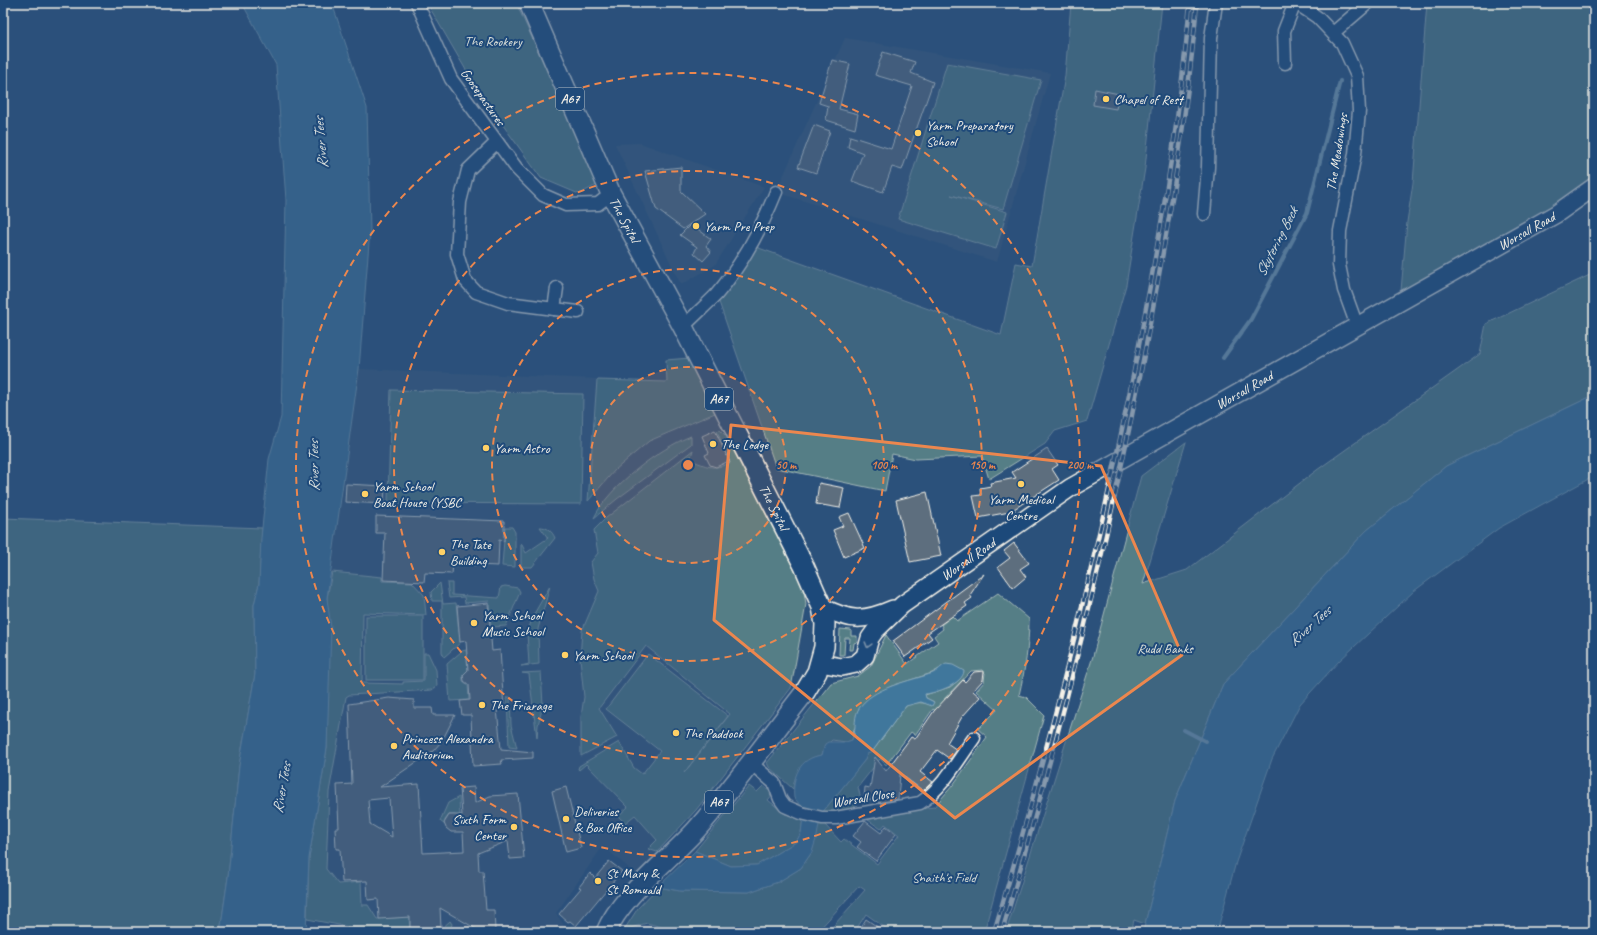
<svg xmlns="http://www.w3.org/2000/svg" width="1597" height="935" viewBox="0 0 1597 935" font-family="Caveat,sans-serif">
<rect width="100%" height="100%" fill="#2b517b"/>
<filter id="ink" filterUnits="userSpaceOnUse"><feTurbulence type="fractalNoise" baseFrequency=".025" numOctaves="2"/><feDisplacementMap in="SourceGraphic" scale="8" xChannelSelector="R" yChannelSelector="G"/><feConvolveMatrix kernelMatrix="1 2 1 2 8 2 1 2 1" color-interpolation-filters="sRGB"/></filter>
<g filter="url(#ink)">
<!-- built -->
<g fill="#3a5a7c">
<path d="M845,38l205,35 -53,189 -221,-70z"/>
<path d="M640,143l124,44 -49,78 -34,20 -66,-141z"/>
<path d="M690,357l117,237 -1,17 -14,78 -96,122 -59,64 -34,-29 -47,67 12,19h-192l-69,-13 20,-171v-150l32,-229 307,13 -1,-23z"/>
</g>
<!-- green -->
<g fill="#547e86" stroke="#a4b8b7">
<path d="M427,3h89l83,181 -20,10 -38,-16 -64,-89z"/>
<path d="M1071,3h91l-17,165 -19,117 -39,136 -32,10 -10,13 -56,35 -7,-23 -66,3 -24,-5 -7,37 -109,-23 -57,-166 37,-55 245,88 15,-72 16,3 33,-190z"/>
<path d="M1427,3h167v42l-4,3 4,5v123l-40,30 -153,85 6,-69 6,-39z"/>
<path d="M947,63l94,17 -38,129 -52,-14 56,17 -11,37 -98,-30z"/>
<path d="M1594,273v122l-148,71 -80,65 -143,153 -48,117 -30,123 -11,-4 -3,12h-125l87,-276 48,-180 45,-34 -43,142 44,-14 130,-100 163,-116 6,-30z"/>
<path d="M690,358l25,55 -66,28 -34,29 -27,31 9,-121 70,2 -1,-22z"/>
<path d="M391,390l192,4 -2,110 -193,-1z"/>
<path d="M720,430l6,6 77,151 3,17 -15,84 -95,122 -39,42 -9,-3 9,-9 -22,-25 -10,8 -7,-7 10,-9 -42,-43 -7,6 -1,-1 1,-3 40,-24 15,26 8,6 18,-23 -54,-42 42,-55 80,62 -44,57 46,-59 -84,-68 -47,62 18,29 -36,19v-39l3,-20 -4,-39 2,-27 17,-40 -5,-12 -3,-17 7,-9 -4,-23 12,-12 87,-68 -3,10c18,6 22,11 40,3l-13,-32z"/>
<path d="M691,436v8l-74,55 -23,19c14,-31 66,-70 97,-82z"/>
<path d="M3,518l259,10 -3,56 -5,21 1,69 -16,92 -11,111 -8,55h-217z"/>
<path d="M505,527h7l3,5v35l-13,-1z"/>
<path d="M540,527c7,0 12,4 15,11l-23,29h-11v-24l5,10 22,-15z"/>
<path d="M332,572l50,5v4l30,1 12,13 2,20 -63,-2 -1,70 41,1v-2l21,-1v-28h4l8,17 1,16 -5,4 -83,5 -3,2 -17,95 -3,77 12,15 23,-2 1,23h6l9,14 32,-2 1,14 30,-1 10,-9 2,3 -2,8h-74l-69,-13 2,-61 18,-110v-150z"/>
<path d="M440,583l3,21 13,-1 4,40 -16,14 -2,-5v-51h-10l-1,-9z"/>
<path d="M447,583h5v12l47,3 2,-11 4,-1 13,2 2,4 -14,34 -15,1 -2,-26 -24,2 -1,-6 -15,1z"/>
<path d="M550,586l-12,43 1,35 -18,2 8,-2 -2,-31 7,-19z"/>
<path d="M998,593l31,26c0,26 -4,51 -10,76l7,2 18,18 -60,217h-93l-25,-18 -9,14 6,4h-35l37,-42 -6,-4 -42,46h-138l-32,-9 -23,7 14,-22 20,-21 22,4 69,1 29,-10 23,-14 11,-16 7,-29 5,1 17,18 3,-3 33,25 22,-29 -14,-11 -4,5 -13,-9 4,-5 62,-8 19,-22 34,-48 -9,-8 19,-19 -21,-19 8,-9 1,-9 -3,-3 -11,1 -27,28 7,6 -6,12 -12,-8 -18,26 -4,-3 -25,33 -6,-6 -22,28 3,12 -10,12 -30,3 43,-53 3,-7 5,-2 34,-46c7,-4 15,-4 22,-2l6,-2 -8,-4 -1,-3 25,-8 9,-7 -20,-11 -7,4 -40,13 -11,6 -27,37 -2,11 -6,2 -14,-2 -8,8 -2,7c-18,3 -27,16 -29,34l-24,-22 -2,-4 64,-80 27,-7 13,-10 15,-31 21,29 31,-22 -4,-6 9,-7 -2,-4 11,-9 5,5z"/>
<rect x="366" y="616" width="57" height="64"/>
<path d="M840,629l11,1v6h6v6l-3,1 -1,7h-4l1,-12h-5l-1,17h-5z"/>
<path d="M466,650l2,20 -5,5v6l5,4 1,15 -19,1 -3,-37 15,-13z"/>
<path d="M541,672l2,33 -5,20 -1,13 -8,-64 -7,-1z"/>
<path d="M507,697h3l1,28 6,23 -8,-1z"/>
<path d="M749,786l8,6 6,-6 10,8 -5,6 17,14 18,4 -2,15 -5,9 -39,23 -26,1 -36,-15z"/>
<path d="M459,797l1,21 -5,-3h-6l-4,5v5l-5,-4 8,-18z"/>
</g>
<!-- water -->
<g fill="#40779c" stroke="#88a8ba">
<path d="M242,3h90l35,105 3,122 -11,139 -32,229 4,30 -4,120 -18,110 -3,74h-86l8,-55 11,-111 16,-92 -1,-69 5,-21 2,-46 8,-79 12,-42 5,-217 -10,-135z"/>
<path d="M1594,395v81l-95,52 -85,63 -75,70 -39,43 -28,55 -36,103 -19,70h-74l32,-131 48,-117 143,-153 80,-65z"/>
<path d="M946,664l7,1 11,6c-1,13 -28,22 -39,23l1,4 8,4 -2,4 -11,-4 -15,4 -34,46 -5,2 -3,7 -43,53 -4,22 -5,16 -11,16 -23,14 -29,10 -69,-1 -22,-4 37,-36 36,15 26,-1 39,-23 5,-9 3,-24 -10,-11c-2,-21 5,-40 28,-43l3,-11 3,-2h18l6,-2c5,-9 1,-20 6,-30 13,-23 53,-29 75,-37 5,-2 8,-7 13,-9z"/>
</g>
<g fill="none" stroke-linecap="round" stroke-linejoin="round">
<!-- stream -->
<g stroke="#88a8ba" stroke-width="4">
<path d="M1223,358l28,-39 56,-106 33,-132"/>
<path d="M1184,730l21,11"/>
</g>
</g>
<!-- building -->
<g fill="#5d6e7e" stroke="#f4f1e8" fill-rule="evenodd">
<path d="M883,52l32,10 -4,11 22,9 -31,88 -10,-3 -9,25 -31,-11 11,-28 -15,-6 2,-11 41,13 21,-63 -37,-11z"/>
<path d="M832,60l18,4 -11,45 19,5 -3,15 -29,-9 2,-14 -9,-3z"/>
<path d="M1095,89l24,5 -3,15 -23,-4z"/>
<path d="M814,125l16,6 -14,42 -18,-6z"/>
<path d="M681,167v24l24,23 -22,15 -27,-20 -11,-38z"/>
<path d="M691,224l20,15 -5,7 5,6 -8,9 -9,-8 3,-6 -17,-12z"/>
<path d="M715,430l14,31 -13,6 -6,-2 -5,-10 4,-2 -7,-17z"/>
<path d="M1047,449l11,16 -6,4 7,11 -45,29 1,2 -37,7 -5,-22 8,-1 -1,-7 11,-2 -1,-3 26,-5 -4,-6z"/>
<path d="M819,483l25,5 -4,20 -24,-4z"/>
<path d="M346,484l39,2 -1,18 -39,-2z"/>
<path d="M927,492l14,64 -31,6 -14,-62z"/>
<path d="M849,513l16,35 -21,9 -11,-27 10,-4 -4,-9z"/>
<path d="M376,516l128,5v20l-5,-1 -1,26 -45,-2 -1,10 -27,-1 -1,9 -41,-2 2,-47h-9z"/>
<path d="M1014,543l15,20 -9,6 6,8 -13,11 -15,-21 12,-9 -6,-7z"/>
<path d="M984,574l-14,21 2,3 -7,5 2,3 -39,27 4,5 -27,19 -12,-16z"/>
<path d="M488,603l4,48 8,-1 4,59h-7l4,40 32,3v6l-32,2 1,4 -29,2 -2,-51h-9l-2,-14 10,-1 -1,-15 -5,-4 -1,-6 5,-5 -2,-29 -6,1 -3,-36z"/>
<path d="M984,671l-1,9 -10,11 7,6 -18,20 -15,26 10,7 -7,9 -13,-9 -17,22 13,10 -3,2 -7,7 -23,-17 -2,25 -20,4 2,-3 -16,-1 1,-12 5,1 5,-31 11,14 25,-34 4,2 19,-28 29,-31 2,2 9,-10z"/>
<path d="M389,698l25,2v8h18l1,7h22l-13,26 -9,10 -53,36 39,-3 4,69 41,-2 -1,-19h-12l-5,-4 -2,-5 5,-8h13l-2,-27 14,-1 1,16 15,-7 28,-2 6,64 -14,1 -2,-18 -30,12 1,18h4l3,39h8l1,20 -15,1 -40,-23 1,20 -31,2v-13l-31,2 -1,-20 -10,1 -1,-19 -25,1 -2,-33h-4l-1,-21h4l-2,-43 15,-1 -3,-80zM389,798l3,39 -22,-13 -2,-24z"/>
<path d="M566,787l15,61 -15,4 -14,-61z"/>
<path d="M865,821l16,12 5,-7 10,8 -20,27 -19,-14 4,-5 -8,-6z"/>
<path d="M609,861l13,10 -46,55 -6,-5 -2,1 -9,-8 22,-26 -2,-1 11,-14 5,5z"/>
<path d="M866,919l19,13h-27z"/>
</g>
<g fill="none" stroke-linecap="round" stroke-linejoin="round">
<defs>
<g id="street">
<path d="M417,3l34,76 66,90 26,26 23,10 32,-1 13,-10"/>
<path d="M1296,3l21,14 25,26 15,33 2,35 -4,43 -15,77 -1,34 5,25 13,36"/>
<path d="M1333,33l35,-30"/>
<path d="M1285,63l-1,-32 11,-28"/>
<path d="M497,142l-29,28 -8,32 -3,52 8,26 11,12 32,11 70,9"/>
<path d="M1204,214l4,-47 3,-129 5,-35"/>
<path d="M554,309l3,-21"/>
<path d="M683,327c11,-11 22,-21 33,-32 26,-30 45,-66 60,-103"/>
<path d="M751,763l23,20 6,16 5,7 16,7 21,5h14l84,-15c23,-15 38,-43 54,-65"/>
</g>
<g id="secondary">
<path d="M822,607c28,14 41,15 71,2"/>
<path id="s1" d="M820,663l22,4 14,-3 9,-8 5,-18 5,-7 27,-26 168,-117 486,-274 38,-27"/>
</g>
<g id="primary">
<path id="s2" d="M529,3l82,191 72,133 121,239 18,41 3,17 -1,23 -7,25 -12,20c-36,46 -70,94 -109,138 -27,30 -75,66 -90,102"/>
</g>
</defs>
<!-- street casing -->
<use href="#street" stroke="#f4f1e8" stroke-width="15"/>
<!-- secondary casing -->
<use href="#secondary" stroke="#f4f1e8" stroke-width="20"/>
<!-- primary casing -->
<use href="#primary" stroke="#f4f1e8" stroke-width="22"/>
<!-- street -->
<use href="#street" stroke="#1f4a7a" stroke-width="12"/>
<!-- secondary -->
<use href="#secondary" stroke="#1f4a7a" stroke-width="17"/>
<!-- primary -->
<use href="#primary" stroke="#1f4a7a" stroke-width="19"/>
<defs>
<g id="rail">
<path d="M994,932c55,-183 101,-368 139,-556 24,-123 46,-248 57,-373"/>
<path d="M1002,932c54,-183 101,-369 138,-556 24,-123 46,-248 57,-373"/>
</g>
</defs>
<!-- rail casing -->
<use href="#rail" stroke="#f4f1e8" stroke-width="4.5"/>
<!-- rail -->
<use href="#rail" stroke="#1f4a7a" stroke-width="3" stroke-dasharray="9" stroke-linecap="butt"/>
</g>
<!-- one-way arrows -->
<defs><path id="oneway-chevron" d="M-2-3.5L2.5 0L-2 3.5" fill="none" stroke-width="1.6" stroke-linecap="round" stroke-linejoin="round"/></defs>
<use stroke="#748da6" href="#oneway-chevron" transform="translate(868 645) rotate(106)"/>
</g>
<!-- marked area -->
<path d="M0 0H1597V935H0ZM731,425l370,41 81,189 -227,163 -241,-198z" fill="#2b517b" fill-opacity=".55" fill-rule="evenodd"/>
<path fill="none" stroke="#ec874e" stroke-width="3" stroke-linejoin="round" d="M731,425l370,41 81,189 -227,163 -241,-198z"/>
<!-- distance rings -->
<circle cx="688" cy="465" r="98" fill="#ec874e" fill-opacity=".12"/>
<g fill="none" stroke="#ec874e" stroke-width="2" stroke-dasharray="7 5">
<circle cx="688" cy="465" r="98"/>
<circle cx="688" cy="465" r="196"/>
<circle cx="688" cy="465" r="294"/>
<circle cx="688" cy="465" r="392"/>
</g>
<!-- markers -->
<g fill="#ffd166" stroke="#1f4a7a" stroke-width="1.5">
<circle cx="1106" cy="99" r="4"/>
<circle cx="918" cy="133" r="4"/>
<circle cx="696" cy="226" r="4"/>
<circle cx="713" cy="444" r="4"/>
<circle cx="486" cy="448" r="4"/>
<circle cx="1021" cy="484" r="4"/>
<circle cx="365" cy="494" r="4"/>
<circle cx="442" cy="552" r="4"/>
<circle cx="474" cy="623" r="4"/>
<circle cx="565" cy="655" r="4"/>
<circle cx="482" cy="705" r="4"/>
<circle cx="676" cy="733" r="4"/>
<circle cx="394" cy="746" r="4"/>
<circle cx="566" cy="819" r="4"/>
<circle cx="514" cy="827" r="4"/>
<circle cx="598" cy="881" r="4"/>
</g>
<g text-anchor="middle" dominant-baseline="central" stroke-width="4" stroke-linejoin="round" paint-order="stroke">
<!-- shield labels -->
<g fill="#1f4a7a" stroke="#b4bfc7" stroke-width="1">
<rect x="556" y="88" width="28" height="22" rx="3"/>
<rect x="705" y="388" width="28" height="22" rx="3"/>
<rect x="705" y="791" width="28" height="22" rx="3"/>
</g>
<g font-size="13" font-weight="bold" fill="#f4f1e8">
<text x="570" y="99">A67</text>
<text x="719" y="399">A67</text>
<text x="719" y="802">A67</text>
</g>
<!-- park labels -->
<g font-size="14" fill="#dce0d9" stroke="#1f4a7a">
<text x="493" y="41">The Rookery</text>
<text x="1165" y="648">Rudd Banks</text>
<text x="944" y="877">Snaith's Field</text>
</g>
<!-- street labels -->
<g font-size="14" fill="#f4f1e8" stroke="#1f4a7a">
<text transform="translate(483 97) rotate(55)">Goosepastures</text>
<text transform="translate(1337 152) rotate(-81)">The Meadowings</text>
<text stroke="none"><textPath href="#s2" startOffset="237">The Spital</textPath></text>
<text stroke="none"><textPath href="#s1" startOffset="842">Worsall Road</textPath></text>
<text stroke="none"><textPath href="#s1" startOffset="518">Worsall Road</textPath></text>
<text stroke="none"><textPath href="#s2" startOffset="561">The Spital</textPath></text>
<text stroke="none"><textPath href="#s1" startOffset="194">Worsall Road</textPath></text>
<text transform="translate(863 798) rotate(-9)">Worsall Close</text>
</g>
<!-- poi labels -->
<g font-size="14" fill="#f4f1e8" stroke="#1f4a7a" text-anchor="start">
<text x="1114" y="99">Chapel of Rest</text>
<text x="926" y="125">Yarm Preparatory<tspan x="926" dy="16">School</tspan></text>
<text x="704" y="226">Yarm Pre Prep</text>
<text x="721" y="444">The Lodge</text>
<text x="494" y="448">Yarm Astro</text>
<text x="373" y="486">Yarm School<tspan x="373" dy="16">Boat House (YSBC</tspan></text>
<text x="1021" y="499" text-anchor="middle">Yarm Medical<tspan x="1021" dy="16">Centre</tspan></text>
<text x="450" y="544">The Tate<tspan x="450" dy="16">Building</tspan></text>
<text x="482" y="615">Yarm School<tspan x="482" dy="16">Music School</tspan></text>
<text x="573" y="655">Yarm School</text>
<text x="490" y="705">The Friarage</text>
<text x="684" y="733">The Paddock</text>
<text x="402" y="738">Princess Alexandra<tspan x="402" dy="16">Auditorium</tspan></text>
<text x="574" y="811">Deliveries<tspan x="574" dy="16">&amp; Box Office</tspan></text>
<text x="506" y="819" text-anchor="end">Sixth Form<tspan x="506" dy="16">Center</tspan></text>
<text x="606" y="873">St Mary &amp;<tspan x="606" dy="16">St Romuald</tspan></text>
</g>
<!-- water labels -->
<g font-size="15" font-style="italic" fill="#d9dfdd" stroke="#1f4a7a">
<text transform="translate(321 143) rotate(-95)">River Tees</text>
<text transform="translate(1277 242) rotate(-63)">Skytering Beck</text>
<text transform="translate(314 466) rotate(-91)">River Tees</text>
<text transform="translate(1310 626) rotate(-42)">River Tees</text>
<text transform="translate(282 788) rotate(-80)">River Tees</text>
</g>
</g>
<circle cx="688" cy="465" r="6" fill="#ec874e" stroke="#1f4a7a" stroke-width="2"/>
<g font-size="12" text-anchor="middle" font-weight="bold" fill="#ec874e" stroke="#1f4a7a" stroke-width="4" stroke-linejoin="round" paint-order="stroke">
<text x="786" y="469">50 m</text>
<text x="884" y="469">100 m</text>
<text x="982" y="469">150 m</text>
<text x="1080" y="469">200 m</text>
</g>
<!-- margin -->
<rect width="1597" height="935" fill="none" stroke="#1f4a7a" stroke-width="16"/>
<rect x="8" y="8" width="1581" height="919" fill="none" stroke="#f4f1e8" stroke-width="1.5" filter="url(#ink)"/>
</svg>
